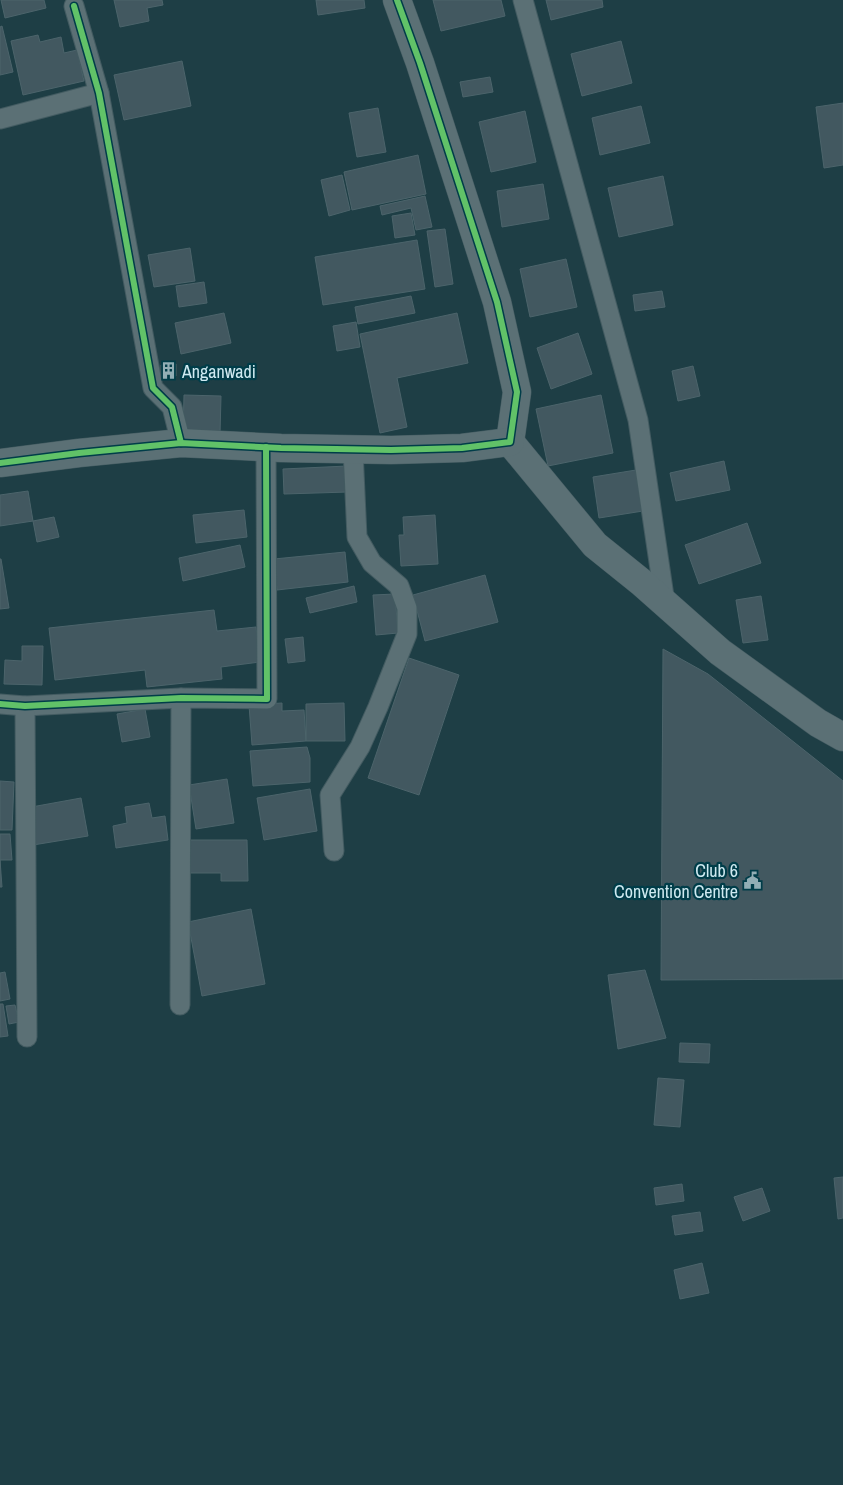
<svg xmlns="http://www.w3.org/2000/svg" width="843" height="1485" viewBox="0 0 843 1485" font-family="'Archivo Narrow',sans-serif">
<rect width="100%" height="100%" fill="#1e3e45"/>
<!-- building -->
<g fill="#425860" stroke="#4c646b">
<path d="M1,0h43l2,8 -41,10z"/>
<path d="M114,0h48l1,5 -16,3 2,13 -29,6z"/>
<path d="M316,0h48l1,8 -47,7z"/>
<path d="M433,0h68l4,16 -64,15z"/>
<path d="M546,0h56l1,7 -52,13z"/>
<path d="M2,26l11,46 -13,3v-48z"/>
<path d="M38,35l2,7 21,-5 3,16 13,-3 7,31 -61,14 -12,-54z"/>
<path d="M621,41l11,42 -50,13 -11,-42z"/>
<path d="M182,61l9,45 -67,14 -10,-45z"/>
<path d="M490,77l3,15 -30,5 -3,-15z"/>
<path d="M843,103v62l-19,3 -8,-61z"/>
<path d="M641,106l9,37 -50,12 -8,-37z"/>
<path d="M378,108l8,44 -29,5 -8,-44z"/>
<path d="M525,111l11,51 -45,10 -12,-50z"/>
<path d="M418,155l8,39 -74,16 -8,-38z"/>
<path d="M342,175l8,35 -21,6 -8,-36z"/>
<path d="M663,176l10,49 -54,12 -11,-49z"/>
<path d="M543,184l6,35 -47,8 -5,-36z"/>
<path d="M425,196l7,31 -16,3 -5,-22 -29,7 -2,-9z"/>
<path d="M411,213l4,22 -20,3 -3,-22z"/>
<path d="M445,229l8,55 -18,3 -8,-56z"/>
<path d="M417,240l8,49 -102,16 -8,-48z"/>
<path d="M190,248l5,33 -41,6 -6,-32z"/>
<path d="M566,259l11,48 -47,10 -10,-48z"/>
<path d="M204,282l3,21 -28,4 -3,-21z"/>
<path d="M662,291l3,16 -30,4 -2,-16z"/>
<path d="M411,296l4,17 -57,11 -3,-17z"/>
<path d="M224,313l7,30 -50,11 -6,-31z"/>
<path d="M457,313l11,50 -71,15 10,49 -27,6 -20,-99z"/>
<path d="M356,322l4,25 -23,4 -4,-25z"/>
<path d="M578,333l14,41 -41,15 -14,-41z"/>
<path d="M176,364v12l-15,1v-12z"/>
<path d="M693,366l7,30 -22,5 -6,-30z"/>
<path d="M184,395l37,1 -1,38h-37z"/>
<path d="M601,395l12,58 -65,13 -12,-57z"/>
<path d="M724,461l6,29 -54,11 -6,-28z"/>
<path d="M347,466l1,26 -64,2 -1,-25z"/>
<path d="M636,470l7,41 -44,7 -6,-41z"/>
<path d="M28,491l5,30 -33,5v-31z"/>
<path d="M244,510l3,27 -51,6 -3,-28z"/>
<path d="M435,515l3,49 -37,2 -2,-31h5l-1,-18z"/>
<path d="M54,517l5,20 -22,5 -4,-21z"/>
<path d="M747,523l14,40 -62,21 -14,-39z"/>
<path d="M240,545l5,22 -62,14 -4,-23z"/>
<path d="M345,552l3,30 -71,8 -3,-31z"/>
<path d="M0,559h1l8,49 -9,1z"/>
<path d="M485,575l13,47 -73,19 -12,-46z"/>
<path d="M354,586l3,16 -47,11 -4,-15z"/>
<path d="M395,594l3,39 -22,2 -3,-40z"/>
<path d="M761,596l7,44 -25,3 -7,-43z"/>
<path d="M214,610l3,21 39,-4 4,35 -39,5 1,12 -75,8 -2,-17 -90,10 -6,-52z"/>
<path d="M303,637l2,24 -17,2 -3,-24z"/>
<path d="M22,646h21l-1,39 -38,-1 1,-24 17,1z"/>
<path d="M663,649l45,25 135,107v198l-182,1z"/>
<path d="M409,658l50,17 -40,120 -51,-17z"/>
<path d="M282,703v8l22,-1 2,31 -54,4 -3,-40z"/>
<path d="M344,703l1,38h-39v-37z"/>
<path d="M145,709l5,28 -28,5 -5,-28z"/>
<path d="M307,747l3,11v24l-57,4 -3,-35z"/>
<path d="M227,779l7,44 -38,6 -7,-44z"/>
<path d="M0,781l14,1 -2,48h-12z"/>
<path d="M310,789l7,42 -53,9 -7,-42z"/>
<path d="M81,798l7,38 -55,9 -7,-37z"/>
<path d="M149,803l3,15 13,-2 3,24 -52,8 -3,-22 14,-3 -2,-16z"/>
<path d="M0,834h10l2,26h-12l2,27h-2z"/>
<path d="M189,840h58l1,41h-27v-8h-31z"/>
<path d="M251,909l14,75 -63,12 -14,-74z"/>
<path d="M645,970l21,68 -48,11 -10,-74z"/>
<path d="M5,972l5,27 -10,2v-28z"/>
<path d="M0,1004h3l5,32 -8,1z"/>
<path d="M15,1005l4,17 -10,2 -3,-18z"/>
<path d="M680,1043l30,1 -1,19 -30,-1z"/>
<path d="M658,1078l26,2 -4,47 -26,-2z"/>
<path d="M843,1177v41l-5,1 -4,-41z"/>
<path d="M682,1184l2,17 -28,4 -2,-17z"/>
<path d="M762,1188l8,23 -27,10 -9,-24z"/>
<path d="M700,1212l3,19 -28,4 -3,-19z"/>
<path d="M702,1263l7,30 -29,6 -6,-29z"/>
</g>
<g fill="none" stroke-linecap="round" stroke-linejoin="round">
<defs>
<g id="street">
<path d="M523,0l115,420 27,183"/>
<path d="M74,6l25,87 54,295 19,19 9,36"/>
<path d="M0,119l99,-26"/>
<path d="M0,704l25,2 156,-8 86,1 -1,-252"/>
<path d="M25,706l2,331"/>
<path d="M334,851l-4,-56 30,-48 18,-40 29,-73v-26l-8,-22 -27,-23 -15,-26 -4,-87"/>
<path d="M180,1005l1,-307"/>
</g>
<g id="secondary">
<path d="M397,0l23,63 77,239 20,90 -7,50"/>
<path d="M510,442l85,103 46,37 79,70 98,71 25,14"/>
<path d="M0,463l79,-10 102,-10 100,5 110,2 71,-2 48,-6"/>
</g>
</defs>
<!-- street casing -->
<use href="#street" stroke="#435b61" stroke-width="21"/>
<!-- secondary casing -->
<use href="#secondary" stroke="#435b61" stroke-width="29"/>
<!-- street -->
<use href="#street" stroke="#5b7075" stroke-width="19"/>
<!-- secondary -->
<use href="#secondary" stroke="#5b7075" stroke-width="28"/>
<defs>
<g id="cycleway">
<path d="M74,6l25,87 54,295 19,19 9,36"/>
<path d="M0,463l79,-10 102,-10 100,5 110,2 71,-2 48,-6 7,-50 -20,-90 -77,-239 -23,-63"/>
<path d="M0,704l25,2 156,-8 86,1 -1,-252"/>
</g>
</defs>
<!-- cycleway casing -->
<use href="#cycleway" stroke="#003d49" stroke-width="9"/>
<!-- cycleway -->
<use href="#cycleway" stroke="#61c268" stroke-width="6"/>
</g>
<!-- icons -->
<defs>
<symbol id="building-bare" viewBox="-9 -9 18 18"><path d="M-4-6H4V6H1V3H-1V6H-4ZM-2.5-4.3h1.7v1.8h-1.7ZM.8-4.3h1.7v1.8H.8ZM-2.5-1h1.7V.8h-1.7ZM.8-1h1.7V.8H.8Z" fill="#91aeb5" stroke="#003d49" stroke-width="2.5" paint-order="stroke"/></symbol>
<symbol id="civic-bare" viewBox="-9 -9 18 18"><path d="M-.6-6.5H3V-4.5H.6V-3L4-1V1h2V6H-6V1h2V-1L-.6-3ZM-1.2 2.5V6h2.4V2.5Z" fill="#91aeb5" stroke="#003d49" stroke-width="2.5" paint-order="stroke"/></symbol>
</defs>
<g fill-rule="evenodd">
<use href="#building-bare" x="156" y="358" width="25" height="25"/>
<use href="#civic-bare" x="740" y="868" width="25" height="25"/>
</g>
<g text-anchor="middle" dominant-baseline="central" stroke-width="4.5" stroke-linejoin="round" paint-order="stroke">
<!-- poi labels -->
<g font-size="18" fill="#cfeaf1" stroke="#003d49" text-anchor="start">
<text x="182" y="371">Anganwadi</text>
<text x="738" y="870" text-anchor="end">Club 6<tspan x="738" dy="21">Convention Centre</tspan></text>
</g>
</g>
</svg>
